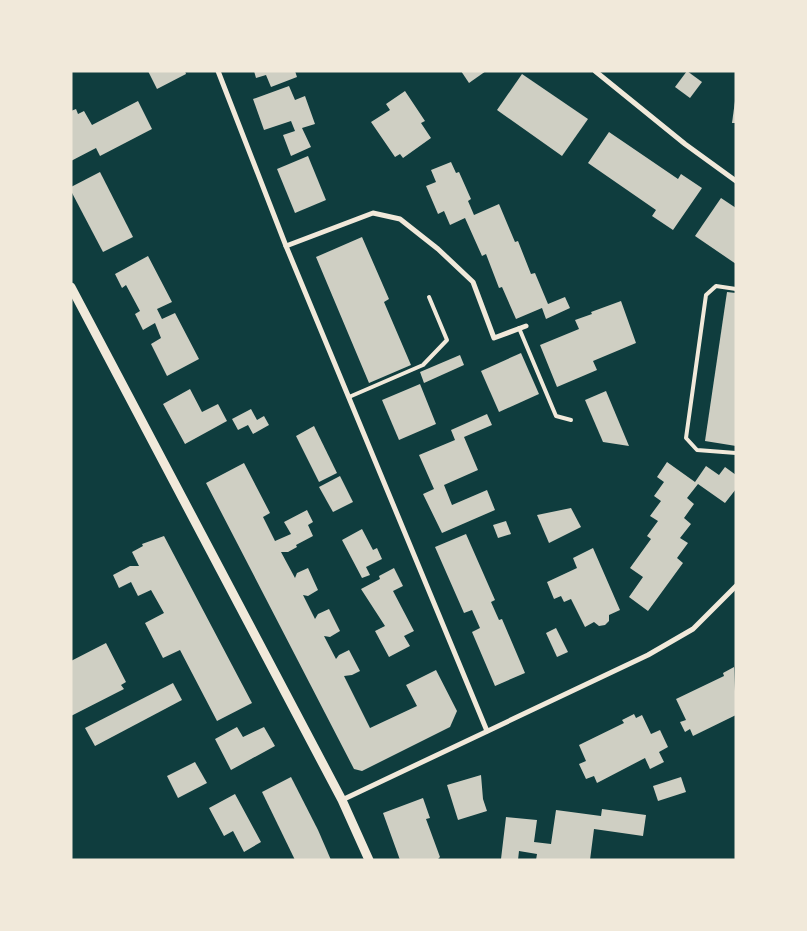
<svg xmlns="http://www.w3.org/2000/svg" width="807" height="931" viewBox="0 0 807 931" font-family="Lato,sans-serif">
<rect width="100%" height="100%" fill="#0f3d3e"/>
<!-- building -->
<g fill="#cfcfc3">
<path d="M148,71h37l1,3 -29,15z"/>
<path d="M254,71h41l2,6 -26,10 -5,-12 -10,3z"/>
<path d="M461,71h25l-17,12z"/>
<path d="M687,71l15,11 -12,16 -15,-11z"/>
<path d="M522,74l66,45 -26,37 -65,-46z"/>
<path d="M289,86l6,14 10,-4 10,28 -13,4 9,19 -20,9 -8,-21 12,-4 -4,-10 -27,9 -11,-31z"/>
<path d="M405,91l20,30 -4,2 10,15 -28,20 -3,-4 -5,3 -24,-35 19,-12 -4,-6z"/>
<path d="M138,101l14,28 -52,27 -4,-8 -25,13v-50l5,-2 2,5 6,-3 8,14z"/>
<path d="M735,101h1v22h-4z"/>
<path d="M609,132l69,47 3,-5 21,14 -29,42 -21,-14 4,-6 -68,-47z"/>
<path d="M308,156l18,44 -31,13 -18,-44z"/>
<path d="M451,162l5,11 3,-1 12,27 -3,2 6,14 25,-11 16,38 3,-1 13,33 4,-1 13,31 17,-7 5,11 -24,11 -4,-11 -26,11 -14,-32 -3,1 -13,-34 -4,2 -17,-38 -15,7 -6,-14 -6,3 -12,-28 10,-4 -5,-12z"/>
<path d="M100,172l33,65 -30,15 -32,-61v-4z"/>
<path d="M721,198l15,10v56l-41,-28z"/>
<path d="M362,237l27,62 -5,3 27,63 -42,18 -53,-126z"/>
<path d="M148,256l24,46 -15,7 5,10 13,-6 24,46 -32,17 -16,-32 10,-6 -6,-15 -12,7 -8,-16 5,-3 -14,-26 -4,3 -7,-14z"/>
<path d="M727,292l9,1v153l-31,-5z"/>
<path d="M621,301l15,42 -43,18 4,9 -40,17 -17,-42 39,-16 -4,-9 17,-6 -1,-2z"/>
<path d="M521,353l18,41 -40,18 -18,-41z"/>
<path d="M460,355l4,10 -40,18 -4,-11z"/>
<path d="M420,384l16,40 -37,16 -17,-40z"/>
<path d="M190,389l12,23 16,-8 9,17 -42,23 -22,-40z"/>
<path d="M606,391l23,55 -26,-4 -18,-42z"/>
<path d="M251,409l6,11 7,-4 5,9 -16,9 -5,-9 -10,5 -6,-11z"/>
<path d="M487,414l5,11 -28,12 14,33 -34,15 8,20 35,-15 8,20 -53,23 -19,-39 11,-5 -15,-34 36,-15 -4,-10z"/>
<path d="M314,426l23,47 -18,9 -23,-46z"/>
<path d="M667,462l28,20 11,-16 13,9 6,-8 11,8v14l-11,14 -27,-19 -11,14 7,6 -10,14 7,6 -11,14 8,5 -11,15 6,5 -35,48 -19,-14 14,-20 -13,-9 21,-29 -4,-3 11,-15 -8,-5 11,-15 -7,-5 10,-14 -7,-5z"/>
<path d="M244,463l26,50 -7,4 12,24 16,-7 -7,-12 23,-12 6,12 -5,3 5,11 -17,9 1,2 -9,5h-7l14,26 2,-5 11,-5 10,22 -10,6 -5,-1 12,24 3,-5 11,-5 11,22 -10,6 -6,-1 12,23 3,-4 10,-5 11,21 -8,4 -8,1 26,52 47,-22 -11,-21 30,-15 21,41 -7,16 -88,44 -8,-2 -148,-286z"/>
<path d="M340,476l13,26 -20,10 -14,-25z"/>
<path d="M571,508l10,19 -32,16 -12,-28z"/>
<path d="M506,521l5,13 -13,4 -5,-13z"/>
<path d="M362,529l11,21 4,-2 5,11 -16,8 4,8 -8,3 -20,-38z"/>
<path d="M466,534l29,66 -4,2 8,18 3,-1 23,54 -30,13 -23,-54 8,-4 -8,-18 -8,3 -29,-66z"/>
<path d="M164,536l88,167 -35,18 -37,-71 -17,8 -18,-35 19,-10 -13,-23 -13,6 -7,-14 -12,6 -6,-13 17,-9h9l-7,-14 11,-6 -1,-2z"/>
<path d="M593,548l27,62 -11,5v6l-4,4 -6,1 -5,-4 -9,5 -14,-28 -7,3 -3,-6 -7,3 -7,-17 30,-14 -4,-10z"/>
<path d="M394,568l9,18 -10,5 21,40 -10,5 6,10 -21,11 -14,-26 10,-5 -24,-37 19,-10 -1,-3z"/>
<path d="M556,628l12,24 -11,5 -11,-24z"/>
<path d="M106,643l20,39 -5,3 3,4 -53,27v-55z"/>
<path d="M734,667l2,48 -43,21 -3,-7 -5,3 -5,-10 6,-2 -10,-21 48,-23 -1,-3z"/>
<path d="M173,683l9,17 -87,46 -10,-18z"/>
<path d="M634,714l2,4 6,-3 9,19 9,-4 8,17 -9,5 5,10 -14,7 -5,-11 -48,25 -3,-7 -8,3 -7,-15 7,-3 -7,-16 45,-22 -2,-3z"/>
<path d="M237,727l6,10 21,-10 11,19 -44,24 -16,-31z"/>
<path d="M195,762l12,21 -29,15 -11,-22z"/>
<path d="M481,775l2,24 4,12 -29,9 -11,-35z"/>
<path d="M291,777l27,53 13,30h-36l-33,-68z"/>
<path d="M681,777l5,15 -28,9 -5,-15z"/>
<path d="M235,794l26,48 -17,10 -11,-21 -9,5 -15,-28z"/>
<path d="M423,798l7,20 -4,1 14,38 -3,3h-37l-17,-47z"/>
<path d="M602,809l44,6 -3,21 -49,-7 -4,31h-54l1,-6 -18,-3 -1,9 -17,-1 5,-42 31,3 -3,22 17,2 5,-34 45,6z"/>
</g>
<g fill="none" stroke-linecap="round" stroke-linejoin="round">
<!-- service -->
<g stroke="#f1e9da" stroke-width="4">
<path d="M736,289l-20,-3 -10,9 -20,143 11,12 39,3"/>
<path d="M519,328l37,88 15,4"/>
<path d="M349,397l74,-32 24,-25 -18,-43"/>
</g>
<!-- minor -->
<g stroke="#f1e9da" stroke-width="5">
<path d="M218,71l68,175 201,485"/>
<path d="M595,71l90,73 51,37"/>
<path d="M286,246l87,-33 27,6 38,30 35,33 21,56 32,-12"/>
<path d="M342,800l306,-145 45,-26 43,-43"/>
</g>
<!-- tertiary -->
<path stroke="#f1e9da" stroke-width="9" d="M71,287l271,513 27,60"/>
</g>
<!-- border -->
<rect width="807" height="931" fill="none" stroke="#f1e9da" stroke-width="145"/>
</svg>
